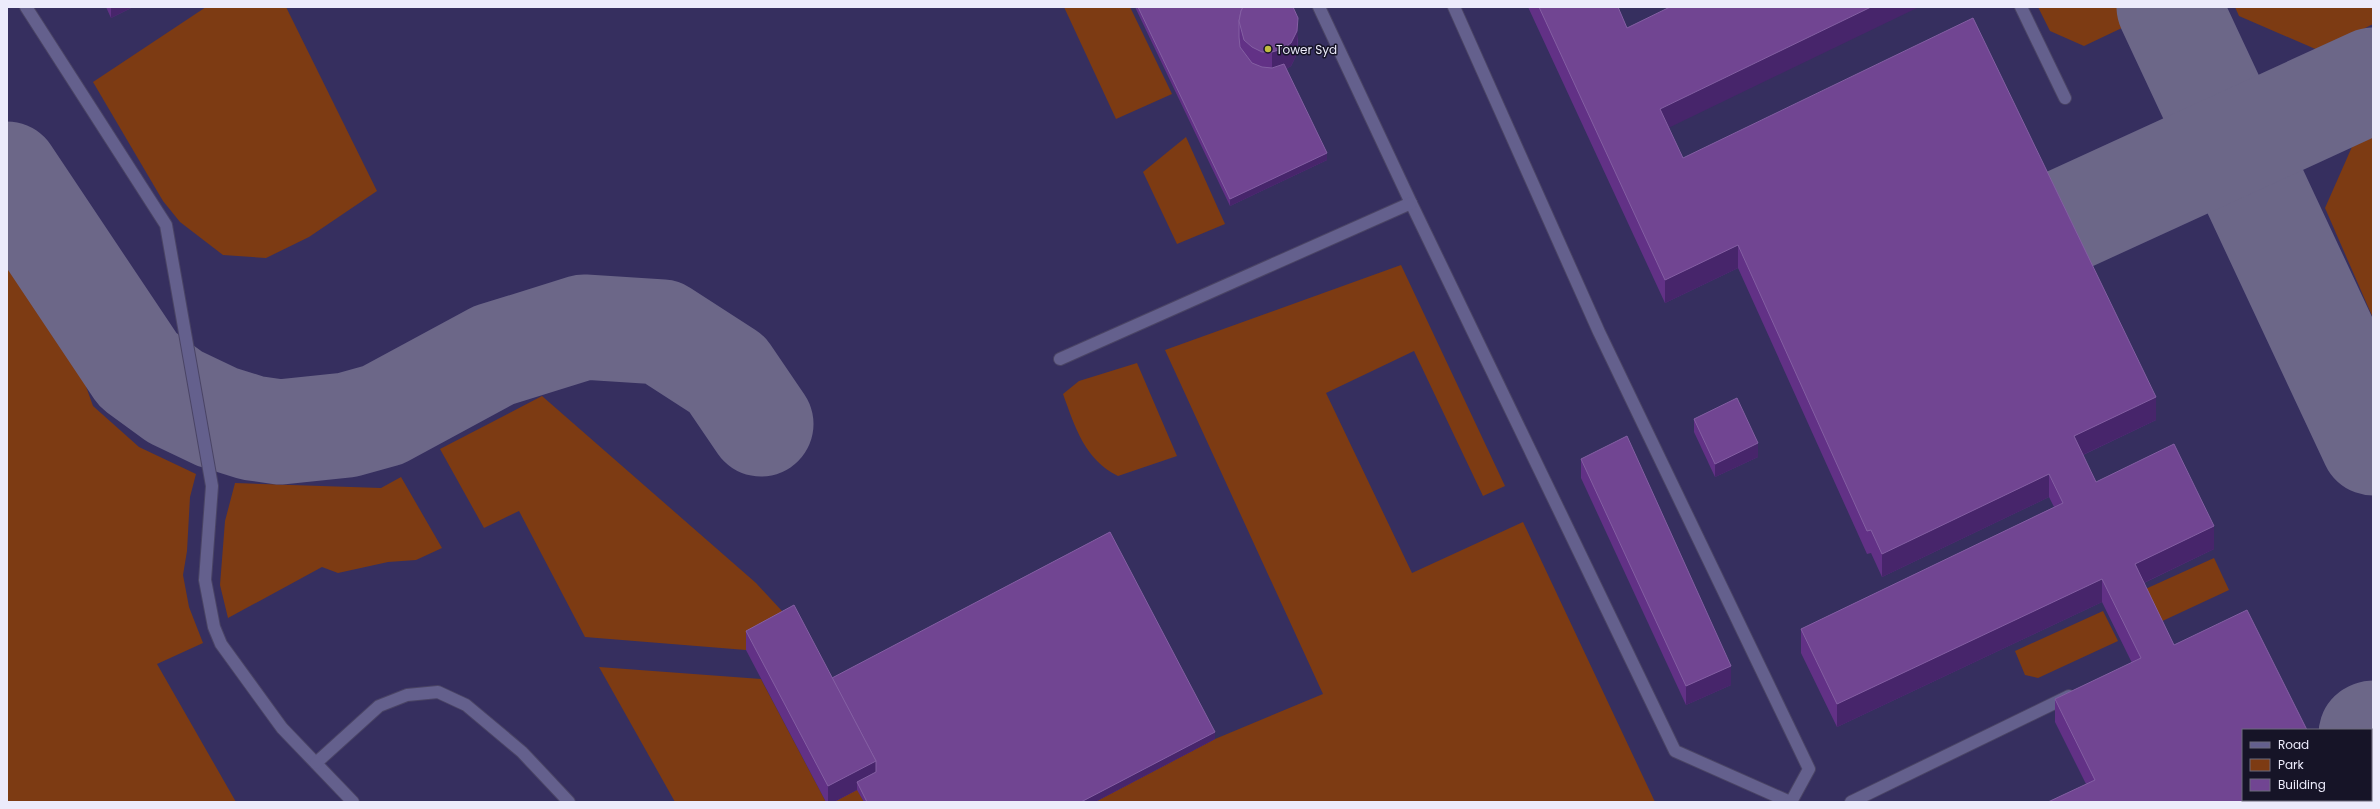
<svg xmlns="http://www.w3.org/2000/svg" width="2380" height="809" viewBox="0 0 2380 809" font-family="Poppins,sans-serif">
<rect width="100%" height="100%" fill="#2e2851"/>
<!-- built -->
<path fill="#362f5f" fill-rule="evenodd" d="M7,7h2366v795h-2366zM2243,730h128v70h-128z"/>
<!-- green -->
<g fill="#7d3b13">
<path d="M206,7h80l91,184 -68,46 -43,21 -43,-3 -43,-33 -17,-21 -70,-119z"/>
<path d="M1064,7h66l42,87 -56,25z"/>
<path d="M2038,7h128l-82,39 -34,-15z"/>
<path d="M2235,7h138v17l-53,27 -81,-35z"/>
<path d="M2373,132v186l-48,-110 30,-68z"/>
<path d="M1186,137l39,87 -48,20 -34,-72z"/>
<path d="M7,260l76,118 10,28 46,41 57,27 -6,23 -3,54 -4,24 6,32 14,36 -46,21 79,138h-229z"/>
<path d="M1401,265l104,221 -22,10 -69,-145 -88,42 86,180 111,-51 132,280h-560l120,-63 108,-45 -158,-344z"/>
<path d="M1137,363l40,93 -59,20c-33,-16 -43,-49 -55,-82l16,-13z"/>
<path d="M542,396l214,187 38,41 -48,26 -161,-13 -66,-126 -35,17 -44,-79z"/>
<path d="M401,477l41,71 -26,12 -28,2 -50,11 -16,-6 -94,51 -8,-33 5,-64 10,-38 146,5z"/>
<path d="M2214,558l15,32 -73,34 -15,-33z"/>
<path d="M2103,611l15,30 -80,37 -13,-3 -10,-24z"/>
<path d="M599,667l162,12 65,123h-151z"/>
<path d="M857,789l7,13h-31z"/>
</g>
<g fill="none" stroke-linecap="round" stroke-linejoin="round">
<!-- taxiway -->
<g stroke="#6c6788" stroke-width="105">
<path d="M2169,7l204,436"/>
<path d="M7,174l131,196 37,27 42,20 35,11 28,4 67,-7 36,-10 111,-60 90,-28 78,5 65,42 34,50"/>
<path d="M2061,223l312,-143"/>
<path d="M2371,734l2,-1"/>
</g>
<defs>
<g id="minor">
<path d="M26,7l140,218 46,261 -7,94 9,47 7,17 61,84 71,74"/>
<path d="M1319,7l92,196 264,548 115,51"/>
<path d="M1454,7l145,325 210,437 -18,33"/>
<path d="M2021,7l44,91"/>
<path d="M1060,359l351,-156"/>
<path d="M316,763l63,-57 28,-11 31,-3 28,13 56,47 47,50"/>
<path d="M1851,802l218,-106"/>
</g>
</defs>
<!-- minor casing -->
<use href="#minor" stroke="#4a4465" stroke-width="14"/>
<!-- minor -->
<use href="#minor" stroke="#64608d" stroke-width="12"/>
</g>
<!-- wall -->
<g fill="#623186">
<path d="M106,7h27l-22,11z"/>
<path d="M1135,7h158l5,34 -1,13 -6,12 -5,3 41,91 -97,46z"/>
<path d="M1528,7h90l51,121 14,30 473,262 -73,35 13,27 118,67 -70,34 30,62 133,85 -221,54 -31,-62v-23l77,-36 -30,-61 -265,125 -36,-74v-24l253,-122 -5,-10 -167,80 -11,-24 -4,1 -129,-286 -73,35z"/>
<path d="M1694,419l64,38 -43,20 -21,-45z"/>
<path d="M1581,459l150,226 -45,20 -105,-227z"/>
<path d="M746,631l86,47 383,61 -120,63h-231l-7,-12 -23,12h-8l-80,-152z"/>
</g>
<!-- shaded-wall -->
<g fill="#47256b">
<path d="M111,7h22l-22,11z"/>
<path d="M1871,7h48l-259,125v-23z"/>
<path d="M1298,18l-1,36 -6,12 -9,6 -10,3v-23z"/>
<path d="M1327,153v7l-97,46v-7z"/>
<path d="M1738,245v23l-73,35v-23z"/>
<path d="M2156,397v23l-82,39v-23z"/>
<path d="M1758,443v14l-43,20v-13z"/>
<path d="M2049,474v23l-167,80v-23z"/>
<path d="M2214,526v23l-79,38v-23z"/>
<path d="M2102,579v23l-265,125v-23z"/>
<path d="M1731,666v19l-45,20v-19z"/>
<path d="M1215,732v7l-120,63h-14z"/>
<path d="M876,761v19l-19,2v8l-23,12h-6v-16z"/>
</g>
<!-- building -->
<g fill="#714592" stroke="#845fa3">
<path d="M1138,7h105l-2,4 -2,10v16l1,10 12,16 10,4 10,1 12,-4 43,89 -97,46z"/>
<path d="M1243,7h50l5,11 -1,13 -6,12 -9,6 -10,3h-10l-10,-5 -8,-7 -5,-19 2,-10z"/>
<path d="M1539,7h79l9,21 43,-21h201l-211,102 23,49 290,-140 183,379 -82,39 22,46 78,-38 40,82 -79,38 39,81 73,-35 60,120h-64v70h99l1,2h-295l47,-22 -40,-81 86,-41 -39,-79 -265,125 -36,-75 262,-126 -14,-29 -167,80 -11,-24 -4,1 -129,-286 -73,35z"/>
<path d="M1737,398l21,45 -43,21 -21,-45z"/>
<path d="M1627,436l104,230 -45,20 -105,-227z"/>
<path d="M1110,532l105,200 -134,70h-214l-10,-20 19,-10v-11l-44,-83z"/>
<path d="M794,605l82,156 -48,25 -82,-155z"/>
</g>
<!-- markers -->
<circle fill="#c1bd40" stroke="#161427" stroke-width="1.5" cx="1268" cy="49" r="4"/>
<g text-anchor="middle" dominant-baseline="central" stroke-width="3" stroke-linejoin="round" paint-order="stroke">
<!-- poi labels -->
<g font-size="12" fill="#ecebfb" stroke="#161427" text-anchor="start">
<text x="1276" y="49">Tower Syd</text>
</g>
</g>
<!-- border -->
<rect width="2380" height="809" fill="none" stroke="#ecebfb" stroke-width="16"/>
<!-- legend -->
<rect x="2242" y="729" width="130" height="72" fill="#161427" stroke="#6c6a7c"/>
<rect x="2250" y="742" width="20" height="6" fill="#64608d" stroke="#6c6a7c"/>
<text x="2278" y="749" font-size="12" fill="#ecebfb">Road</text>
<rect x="2250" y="759" width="20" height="12" fill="#7d3b13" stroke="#6c6a7c"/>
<text x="2278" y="769" font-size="12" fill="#ecebfb">Park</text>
<rect x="2250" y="779" width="20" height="12" fill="#714592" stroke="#6c6a7c"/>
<text x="2278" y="789" font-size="12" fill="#ecebfb">Building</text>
</svg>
